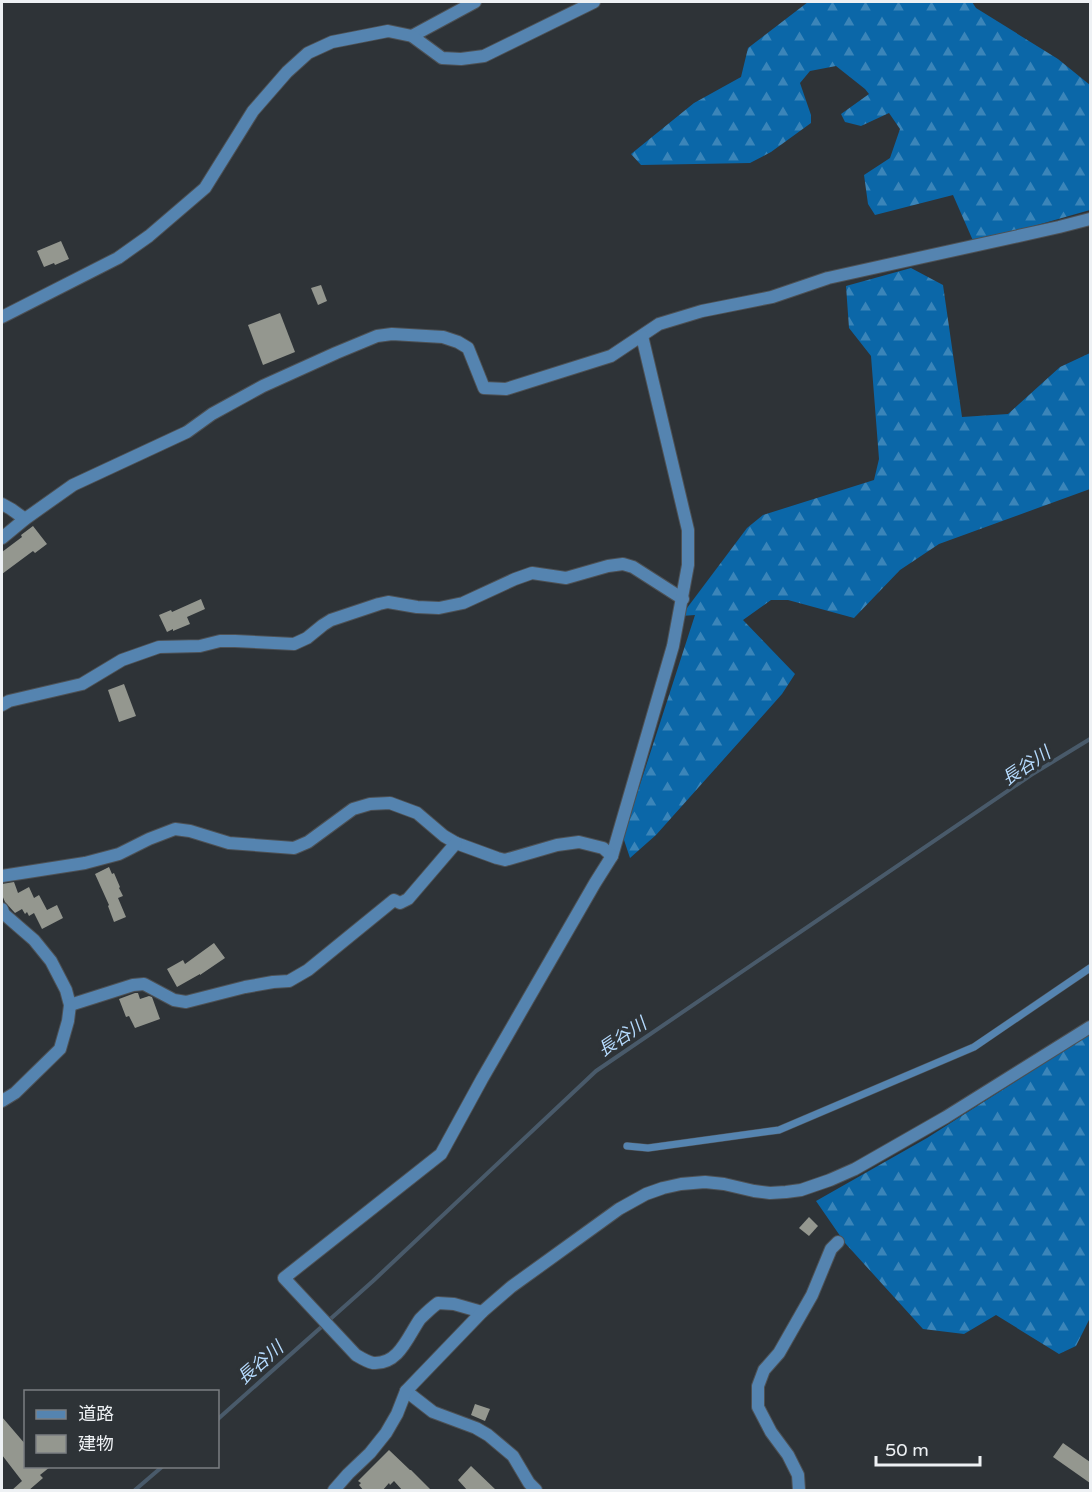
<svg xmlns="http://www.w3.org/2000/svg" width="1092" height="1492" viewBox="0 0 1092 1492" font-family="'Varela Round','Noto Sans JP',sans-serif">
<defs>
<pattern id="forest-firs" width="22" height="20" patternUnits="userSpaceOnUse" patternTransform="scale(1.5)"><rect width="22" height="20" fill="#0b67a8"/><path d="M5 1l3.5 6h-7zM16 11l3.5 6h-7z" fill="#3b85b9"/></pattern>
</defs>
<rect width="100%" height="100%" fill="#2e3337"/>
<!-- forest -->
<g fill="url(#forest-firs)">
<path d="M808,2h164l4,6 82,51 32,26v125l-116,33 -21,-48 -78,20 -7,-11 -4,-29 26,-17 10,-29 -11,-16 -28,13 -16,-4 -4,-8 28,-20 -4,-5 -29,-23 -26,5 -10,12 11,32v8l-40,29 -21,11 -109,2 -10,-11 63,-51 47,-26 7,-29z"/>
<path d="M911,268l32,17 19,132 46,-3 52,-47 30,-14v136l-151,55 -39,26 -46,48 -66,-18h-17l-28,20 52,54 -13,20 -126,141 -26,23 -7,-21 72,-222 -14,1 66,-88 16,-13 111,-35 5,-21 -8,-103 -22,-28 -3,-42z"/>
<path d="M1090,1034v284l-14,28 -17,8 -63,-39 -32,19 -41,-5 -78,-86 -29,-42 111,-63z"/>
</g>
<g fill="none" stroke-linecap="round" stroke-linejoin="round">
<!-- stream -->
<g stroke="#495a6a" stroke-width="4">
<path d="M218,1419l155,-138 223,-210 435,-296 59,-36"/>
<path d="M135,1490l28,-24"/>
</g>
</g>
<!-- building -->
<g fill="#94978f">
<path d="M61,241l8,18 -14,6 -1,-2 -10,4 -7,-16z"/>
<path d="M321,285l6,16 -9,4 -7,-17z"/>
<path d="M280,313l15,39 -32,13 -15,-40z"/>
<path d="M33,526l14,18 -12,9 -2,-2 -31,23v-22l20,-15 -1,-2z"/>
<path d="M201,599l4,10 -18,8 3,7 -17,7v-2l-6,3 -8,-17 12,-5 1,2z"/>
<path d="M124,684l12,32 -17,6 -11,-32z"/>
<path d="M109,867l3,7 2,-1 6,14 -1,1 4,8 -5,2 8,19 -12,5 -6,-16 1,-1 -14,-31z"/>
<path d="M14,882l4,11 11,-6 5,11 5,-3 8,15 10,-5 6,13 -21,11 -8,-16 -5,3 -2,-4 -2,2 -3,-5 -7,4 -10,-11 -3,-7v-11z"/>
<path d="M214,943l11,15 -25,17v-1l-23,13 -10,-18 16,-9 2,4z"/>
<path d="M135,993h3l2,6 9,-3 3,1 8,22 -25,9 -6,-12 -3,1 -7,-18z"/>
<path d="M809,1217l9,9 -9,10 -10,-8z"/>
<path d="M475,1404l15,5 -5,12 -14,-6z"/>
<path d="M2,1417l24,28v22h24l-10,8 3,3 -15,13h-17l11,-10 -20,-26z"/>
<path d="M1063,1443l27,19v21l-37,-26z"/>
<path d="M389,1450l21,20h1l21,21h-29l-9,-10 -4,4 -1,-2 -7,8h-18l-5,-6 2,-2 -3,-2z"/>
<path d="M471,1466l26,25h-29l-10,-11z"/>
</g>
<g fill="none" stroke-linecap="round" stroke-linejoin="round">
<defs>
<path id="lane" d="M627,1146l21,2 131,-18 195,-83 116,-79"/>
<g id="street">
<path d="M412,36l63,-34"/>
<path d="M2,317l116,-59 31,-22 56,-48 48,-77 34,-39 21,-19 24,-11 56,-11 24,5 30,22 19,1 23,-3 110,-54"/>
<path d="M2,504l9,5 14,10"/>
<path d="M2,538l23,-19 48,-34 114,-53 25,-18 51,-28 73,-33 41,-17 15,-2 51,3 15,5 10,6 16,40 22,1 105,-33 48,-32 43,-13 70,-14 56,-19 231,-51 31,-8"/>
<path d="M2,705l7,-4 73,-17 40,-24 37,-13 41,-1 20,-5h15l59,3 13,-6 16,-13 8,-5 48,-16 9,-2 29,5 22,1 24,-5 52,-24 17,-6 34,5 42,-12 15,-2 10,3 50,32"/>
<path d="M612,856l61,-210 15,-81v-35l-46,-194"/>
<path d="M2,876l83,-13 34,-9 30,-15 26,-10 15,2 39,12 65,5 14,-6 45,-33 17,-5 20,-1 27,10 27,23 12,7 41,15 8,2 52,-15 22,-3 24,6 9,8 -17,27 -113,196 -41,75 -157,124 72,77c5,3 12,7 17,8 26,2 35,-27 47,-44 6,-6 11,-11 18,-16l16,1 28,8"/>
<path d="M2,909l2,5 30,26 17,21 15,29 4,15 -2,16 -8,28 -45,44 -13,8"/>
<path d="M70,1005l63,-20 11,-1 30,16 12,2 59,-15 28,-5 16,-1 19,-11 86,-70 6,3 8,-4 48,-56"/>
<path d="M406,1391l27,21 43,16 12,7 25,21 16,27 7,7"/>
<path d="M334,1490l14,-16 22,-21 16,-20 11,-19 9,-23 76,-79 29,-25 108,-78 27,-15 17,-6 18,-4 24,-2 19,2 30,7 16,2 16,-1 15,-2 29,-10 25,-11 91,-52 144,-90"/>
<path d="M799,1490l-1,-15 -10,-20 -17,-23 -13,-25v-21l6,-16 15,-17 33,-58 19,-46 7,-7"/>
</g>
</defs>
<!-- lane casing -->
<use href="#lane" stroke="#4d5155" stroke-width="8"/>
<!-- street casing -->
<use href="#street" stroke="#4d5155" stroke-width="14"/>
<!-- lane -->
<use href="#lane" stroke="#5584b0" stroke-width="7"/>
<!-- street -->
<use href="#street" stroke="#5584b0" stroke-width="12"/>
</g>
<g text-anchor="middle" dominant-baseline="central" stroke-width="6" stroke-linejoin="round" paint-order="stroke">
<!-- water labels -->
<g font-size="18" font-style="italic" fill="#b5dafd" stroke="#2e3337">
<text transform="translate(1026 766) rotate(-34)">長谷川</text>
<text transform="translate(622 1037) rotate(-34)">長谷川</text>
<text transform="translate(260 1363) rotate(-41)">長谷川</text>
</g>
</g>
<!-- border -->
<rect width="1092" height="1492" fill="none" stroke="#eef1f4" stroke-width="6"/>
<!-- legend -->
<rect x="24" y="1390" width="195" height="78" fill="#2e3337" stroke="#7b7f83" stroke-width="1.5"/>
<rect x="36" y="1410" width="30" height="9" fill="#5584b0" stroke="#7b7f83" stroke-width="1.5"/>
<text x="78" y="1420" font-size="18" fill="#eef1f4">道路</text>
<rect x="36" y="1435" width="30" height="18" fill="#94978f" stroke="#7b7f83" stroke-width="1.5"/>
<text x="78" y="1450" font-size="18" fill="#eef1f4">建物</text>
<!-- scale -->
<path d="M876 1456v9h104v-9" fill="none" stroke="#eef1f4" stroke-width="3"/>
<text x="885" y="1456" font-size="18" fill="#eef1f4" stroke="#2e3337" stroke-width="4.5" paint-order="stroke">50 m</text>
</svg>
